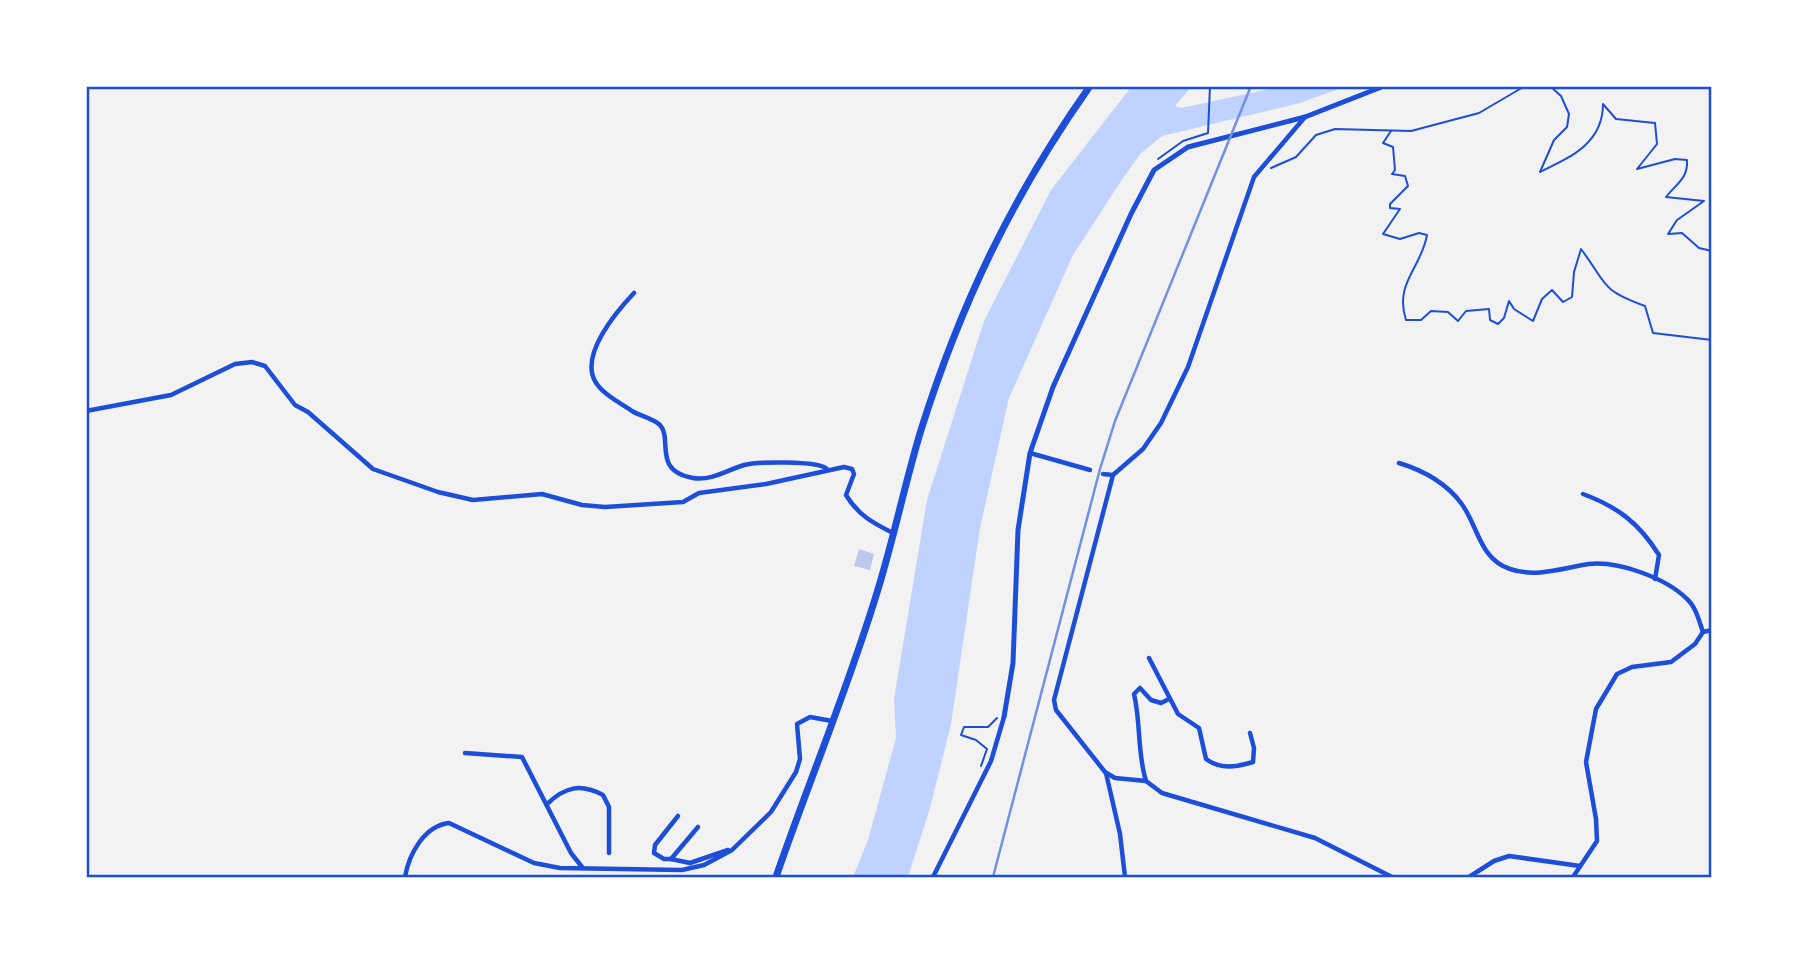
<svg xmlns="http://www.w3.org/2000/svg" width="1798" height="963" viewBox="0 0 1798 963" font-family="'DejaVu Sans',sans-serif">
<rect width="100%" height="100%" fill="#f2f2f2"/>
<!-- water -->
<path fill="#bfd3fe" d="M1132,86h60l-17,20 6,2 103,-22h63l-47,17 -138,33 -21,17 -18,25 -50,77 -64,143 -29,130 -29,196 -21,84 -22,69h-55l15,-37 28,-102 -2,-39 33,-199 57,-179 67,-131z"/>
<!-- building -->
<path fill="#bdc9ec" d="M859,549l15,5 -4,16 -16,-4z"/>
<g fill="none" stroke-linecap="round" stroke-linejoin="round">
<!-- path -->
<g stroke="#1d4ed8" stroke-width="2">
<path d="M1550,86l11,10 8,18 -2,13 -13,13 -14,32c31,-15 63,-29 63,-68l13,15 39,4 2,21 -20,25 38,-10 12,1c1,19 -10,23 -21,37l38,4 -27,19 -9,14 14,-1 17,15 13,3"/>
<path d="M1391,131l-8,12 10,4 2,23 -3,4 13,2 3,10 -18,18v4l10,1 -17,25 17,5 19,-6 8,2c-6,34 -33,48 -21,85h15l10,-9 17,1 10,9 8,-10 23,-2 1,11 8,4 6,-6 5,-17 5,8 19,12 9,-22 10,-9 11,12 9,-5 2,-25 7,-23c27,36 18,40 64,57l8,27 59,7"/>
<path d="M1158,159l25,-18 25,-8 2,-47"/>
<path d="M1271,168l25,-11 20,-22 19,-6 76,2 68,-18 46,-27"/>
<path d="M981,766l6,-17 -11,-9 -15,-5 3,-8h24l9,-9"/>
</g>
<!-- minor -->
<g stroke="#1d4ed8" stroke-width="4.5">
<path d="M1305,117l-51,60 -66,190 -27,56 -18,26 -30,26 -59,225 2,10 49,62 10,6 31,3 16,12 153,45 77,39"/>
<path d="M634,293c-17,18 -54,61 -39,88 6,12 25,22 37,30 8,5 20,7 28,14 13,14 -8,46 33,53 19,3 34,-8 51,-13 12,-3 74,-5 83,4"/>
<path d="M86,411l85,-16 64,-31 17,-2 13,4 30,39 13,7 65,57 65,23 35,8 69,-6 40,11 23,2 78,-5 16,-9 67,-9 78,-17 8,2 2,5 -8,21c12,20 27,28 47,38"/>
<path d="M1030,453l60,17"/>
<path d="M1399,463c23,7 47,20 62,40 17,22 18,56 49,66 26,9 53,-1 79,-5 30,-3 77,14 98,35 9,8 12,22 16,33l9,-2"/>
<path d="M1103,474l10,1"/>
<path d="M1583,494c35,13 56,29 76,61l-4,24"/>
<path d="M1149,658l29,56 21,14 7,31c15,11 30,8 47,3l1,-14 -4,-15"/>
<path d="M465,753l57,4 49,96 11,14"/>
<path d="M1106,773l14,61 5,43"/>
<path d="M1146,781c-9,-29 -5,-58 -12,-87l6,-6 11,12 10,3 8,-4"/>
<path d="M547,804c18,-17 33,-21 56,-9l6,12v46"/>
<path d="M698,827l-27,32 19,4 38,-13"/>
<path d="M671,859h-7l-10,-6 1,-8 23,-29"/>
<path d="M405,877c4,-23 19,-51 44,-54l85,40 26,5 122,2 22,-5 28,-15 39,-38 25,-40 4,-13 -3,-35 13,-7 22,4"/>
<path d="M933,877l58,-116 13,-44"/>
<path d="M1469,877l25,-16 15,-5 71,10"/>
<path d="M1573,877l24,-36 -1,-22 -10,-57 10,-53 21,-35 15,-7 39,-5 24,-18 8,-12"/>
</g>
<!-- tertiary -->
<path stroke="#1d4ed8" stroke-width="5" d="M1004,717l9,-54 5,-133 12,-77 23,-66 78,-173 23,-44 34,-23 117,-30 79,-31"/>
<!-- primary -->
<path stroke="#1d4ed8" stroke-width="7" d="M776,877c32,-93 70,-184 99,-278 18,-56 29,-113 46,-169 40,-127 92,-235 169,-344"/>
<!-- rail -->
<path stroke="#7290e2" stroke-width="2.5" d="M993,877l107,-408 15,-48 136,-335"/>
</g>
<!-- border -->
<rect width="1798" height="963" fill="none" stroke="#ffffff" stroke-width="175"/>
<rect x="88" y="88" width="1622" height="788" fill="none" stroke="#1d4ed8" stroke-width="2.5"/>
</svg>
